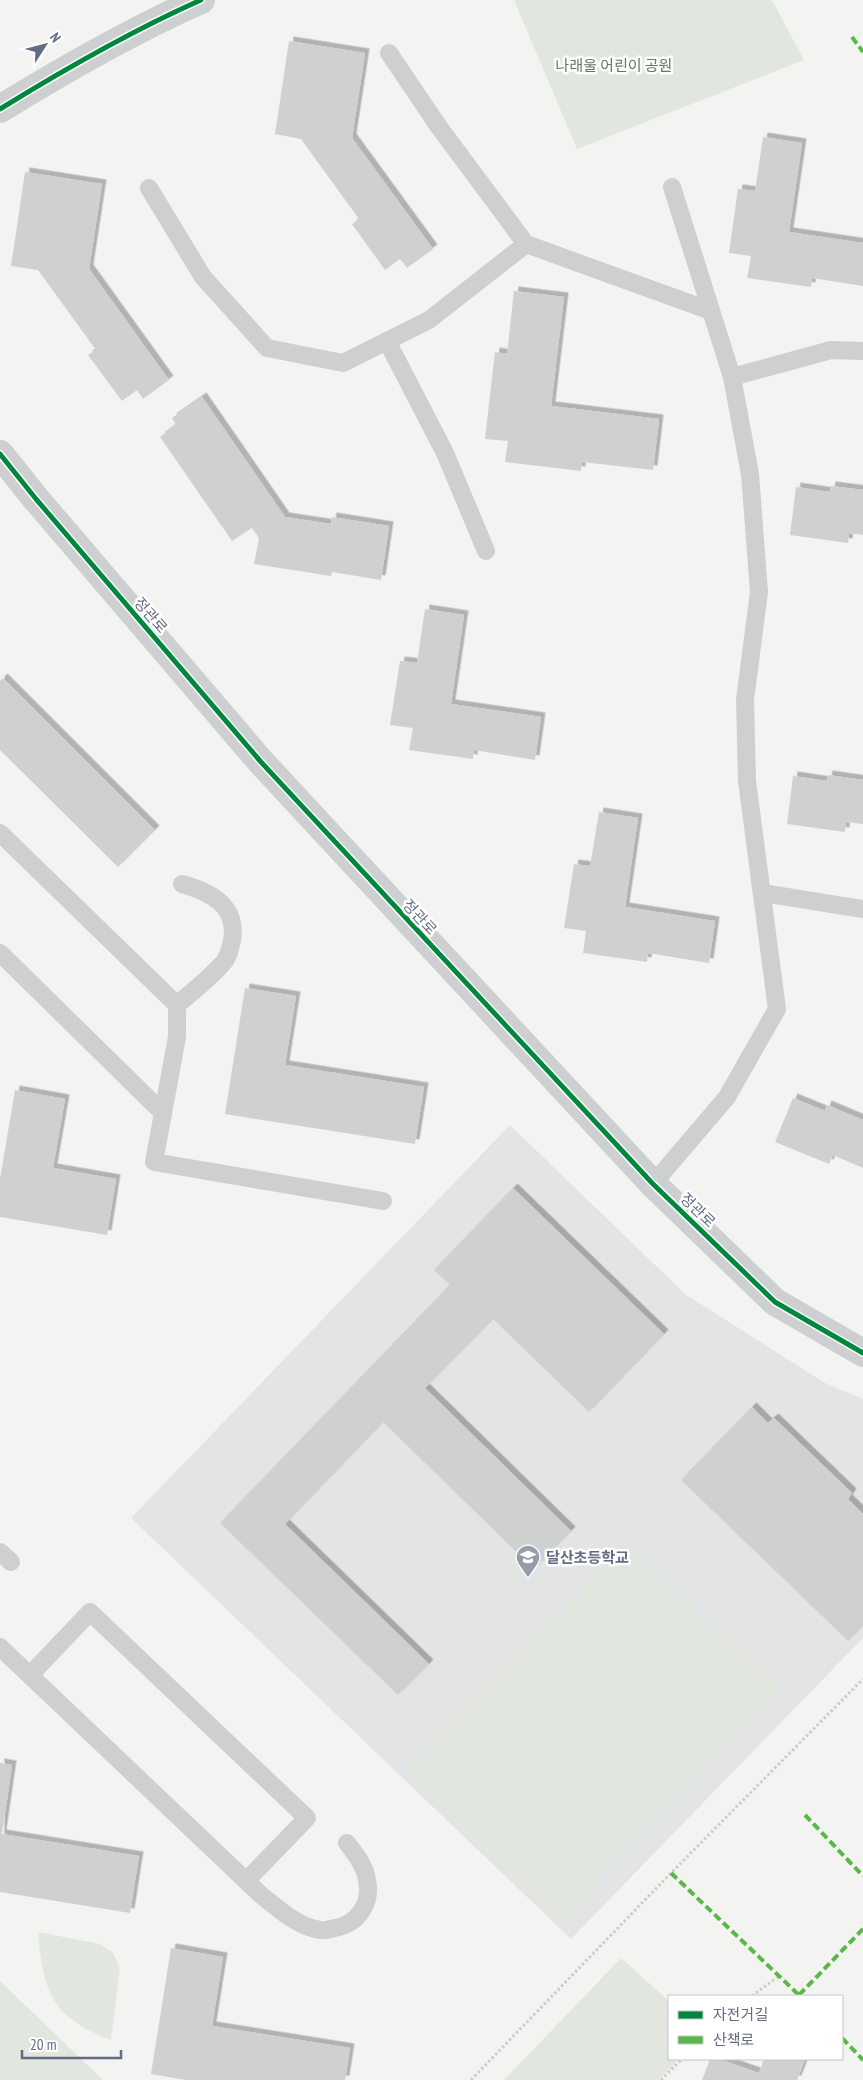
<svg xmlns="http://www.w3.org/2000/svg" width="863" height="2080" viewBox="0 0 863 2080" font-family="'PT Sans Narrow','Noto Sans KR',sans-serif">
<defs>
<filter id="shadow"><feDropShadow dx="4.5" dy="-4.5" stdDeviation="0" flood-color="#0004"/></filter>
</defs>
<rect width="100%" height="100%" fill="#f3f4f1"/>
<!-- built -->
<path fill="#e3e4e4" d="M510,1125l175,169 140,89 38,16v239l-292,301 -440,-421z"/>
<!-- green -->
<g fill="#e1e7df">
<path d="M514,0h258l32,60 -227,89z"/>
<path d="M627,1544l152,148 -220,227 -152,-148z"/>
<path d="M38,1932l62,12 13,9 7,14 -9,73c-59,-22 -68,-48 -73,-108z"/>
<path d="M621,1958l48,43v58h10l-20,21h-155z"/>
<path d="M0,1981l103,99h-103z"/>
</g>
<!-- building -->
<g fill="#cfd1d1" filter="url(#shadow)">
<path d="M289,41l76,12 -13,85 81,111 -26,19 -7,-9 -15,11 -33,-46 7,-5 -58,-80 -26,-5z"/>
<path d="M763,137l39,6 -13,89 74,11v43l-51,-8 -1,9 -64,-9 4,-22 -22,-3 9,-64 17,2z"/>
<path d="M25,172l77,12 -13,85 80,111 -26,19 -6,-9 -15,11 -34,-46 8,-5 -58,-80 -27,-4z"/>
<path d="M514,291l50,6 -13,109 108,13 -6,51 -71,-8 -1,9 -76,-9 3,-21 -23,-2 10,-87 12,2z"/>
<path d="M202,397l83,120 46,7 1,-7 57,9 -8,54 -49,-8 -1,4 -77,-12 5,-26 -7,-10 -20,13 -72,-104 16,-12 -4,-7z"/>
<path d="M831,486l32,4v45l-14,-2 -1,10 -58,-8 6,-48 34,5z"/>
<path d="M425,609l39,6 -13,89 90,13 -6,43 -61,-10 -1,9 -64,-9 4,-22 -23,-3 10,-64 17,2z"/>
<path d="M3,678l152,152 -37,37 -118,-117v-69z"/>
<path d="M828,775l35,5v44l-17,-2 -1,10 -58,-8 6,-48 34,5z"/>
<path d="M599,812l39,6 -13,89 90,14 -6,42 -61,-10 -1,9 -64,-9 3,-22 -22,-3 10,-64 16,2z"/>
<path d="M245,988l51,8 -11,69 139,22 -9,57 -190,-30z"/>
<path d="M15,1090l50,9 -12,69 63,11 -9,56 -107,-18v-38z"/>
<path d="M793,1098l32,13 2,-6 36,15v48l-30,-13 -4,9 -54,-22z"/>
<path d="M513,1188l151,146 -75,78 -96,-93 -68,69 146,143 -37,38 -151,-147 -98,102 144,140 -31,31 -178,-172 230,-238 -16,-15z"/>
<path d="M752,1407l16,16 6,-5 78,75 -4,6 15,15v111l-15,16 -167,-161z"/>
<path d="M0,1763l12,2 -10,69 137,22 -9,57 -130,-21z"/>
<path d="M171,1948l52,9 -11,69 138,22 -5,32h-159l-35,-6z"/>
<path d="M710,2059h9l40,14 5,-14h41l-8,21h-95z"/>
</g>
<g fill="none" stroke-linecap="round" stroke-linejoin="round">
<!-- path -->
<g stroke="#cbcccc" stroke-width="3" stroke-dasharray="2.5 2.5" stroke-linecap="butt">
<path d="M752,1996l27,-20"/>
<path d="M471,2080l200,-207 192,-194"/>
<path d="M661,2080l21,-21"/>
</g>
<!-- service -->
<g stroke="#cecfd0" stroke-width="18">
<path d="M389,53l50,74 87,117 185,67"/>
<path d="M149,188l54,89 64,71 76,15 86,-43 97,-76"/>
<path d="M387,341l58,112 41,98"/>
<path d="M732,377l99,-27 32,1"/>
<path d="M0,833l177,172v32l-23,125 229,39"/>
<path d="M762,893l101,16"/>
<path d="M0,953l163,160"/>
<path d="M177,1005c15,-13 33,-27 46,-42 5,-5 7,-14 9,-22 6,-35 -21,-49 -50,-57"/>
<path d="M653,1184l74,-87 50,-88 -30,-228 -2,-81 14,-108 -9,-118 -18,-97 -60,-190"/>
<path d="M0,1552l11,10"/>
<path d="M0,1647l261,248c18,14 35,31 59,35 4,1 10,-1 15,-2 23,-4 37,-25 32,-48 -2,-14 -12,-27 -20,-37"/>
<path d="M30,1675l60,-63 217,206 -61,63"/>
</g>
<!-- minor -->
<path stroke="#cecfd0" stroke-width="28" d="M0,109c65,-40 131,-78 201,-109"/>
<!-- tertiary -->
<path stroke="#cecfd0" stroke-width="28" d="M0,454l36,45 225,263 392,422 122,118 88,51"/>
<!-- quiet -->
<g stroke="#58b947" stroke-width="4" stroke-dasharray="8 4" stroke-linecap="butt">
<path d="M852,37l11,15"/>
<path d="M805,1815l58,61"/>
<path d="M671,1873l129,123"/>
<path d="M799,1995l64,-66"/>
<path d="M842,2038l21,22"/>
</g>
<defs>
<g id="cycleway">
<path d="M0,109c65,-40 131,-78 201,-109"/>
<path d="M0,454l36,45 225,263 392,422 122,118 88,51"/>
</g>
</defs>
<!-- cycleway casing -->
<use href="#cycleway" stroke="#fff" stroke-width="8"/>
<!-- cycleway -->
<use href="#cycleway" stroke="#00873e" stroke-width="5"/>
</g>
<!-- icons -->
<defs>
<symbol id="school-pin" viewBox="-11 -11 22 30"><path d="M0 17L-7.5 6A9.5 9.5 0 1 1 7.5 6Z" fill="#959caa" stroke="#fff"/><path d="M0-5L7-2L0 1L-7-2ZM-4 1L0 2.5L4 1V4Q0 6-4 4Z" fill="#fff"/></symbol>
</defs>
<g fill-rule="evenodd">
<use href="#school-pin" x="514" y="1543" width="28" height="38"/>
</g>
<g text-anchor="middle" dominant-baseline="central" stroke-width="5" stroke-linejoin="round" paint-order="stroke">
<!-- park labels -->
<g font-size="15" fill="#617a61" stroke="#fff">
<text x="614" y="65">나래울 어린이 공원</text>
</g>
<!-- street labels -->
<g font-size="15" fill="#626d83" stroke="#fff">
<text transform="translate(151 615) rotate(49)">정관로</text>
<text transform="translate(420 917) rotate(47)">정관로</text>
<text transform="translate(698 1210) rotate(44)">정관로</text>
</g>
<!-- poi labels -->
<g font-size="15" font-weight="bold" fill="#626d83" stroke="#fff" text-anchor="start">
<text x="546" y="1557">달산초등학교</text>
</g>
</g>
<!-- legend -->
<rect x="668" y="1995" width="175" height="65" fill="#ffffff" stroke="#c0c5cd"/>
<rect x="678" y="2011" width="25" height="8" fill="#00873e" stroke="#c0c5cd"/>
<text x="713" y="2020" font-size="15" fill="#626d83">자전거길</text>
<rect x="678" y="2036" width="25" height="8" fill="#58b947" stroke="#c0c5cd"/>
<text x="713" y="2045" font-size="15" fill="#626d83">산책로</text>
<!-- north arrow -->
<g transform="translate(45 45) rotate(54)" stroke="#ffffff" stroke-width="4" paint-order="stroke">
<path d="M0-4L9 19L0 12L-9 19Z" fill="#626d83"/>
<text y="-8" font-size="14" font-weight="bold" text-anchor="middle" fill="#626d83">N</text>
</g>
<!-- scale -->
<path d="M22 2050v8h99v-8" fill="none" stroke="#626d83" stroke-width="2.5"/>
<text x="30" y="2050" font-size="15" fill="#626d83" stroke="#ffffff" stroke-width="4" paint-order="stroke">20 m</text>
</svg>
